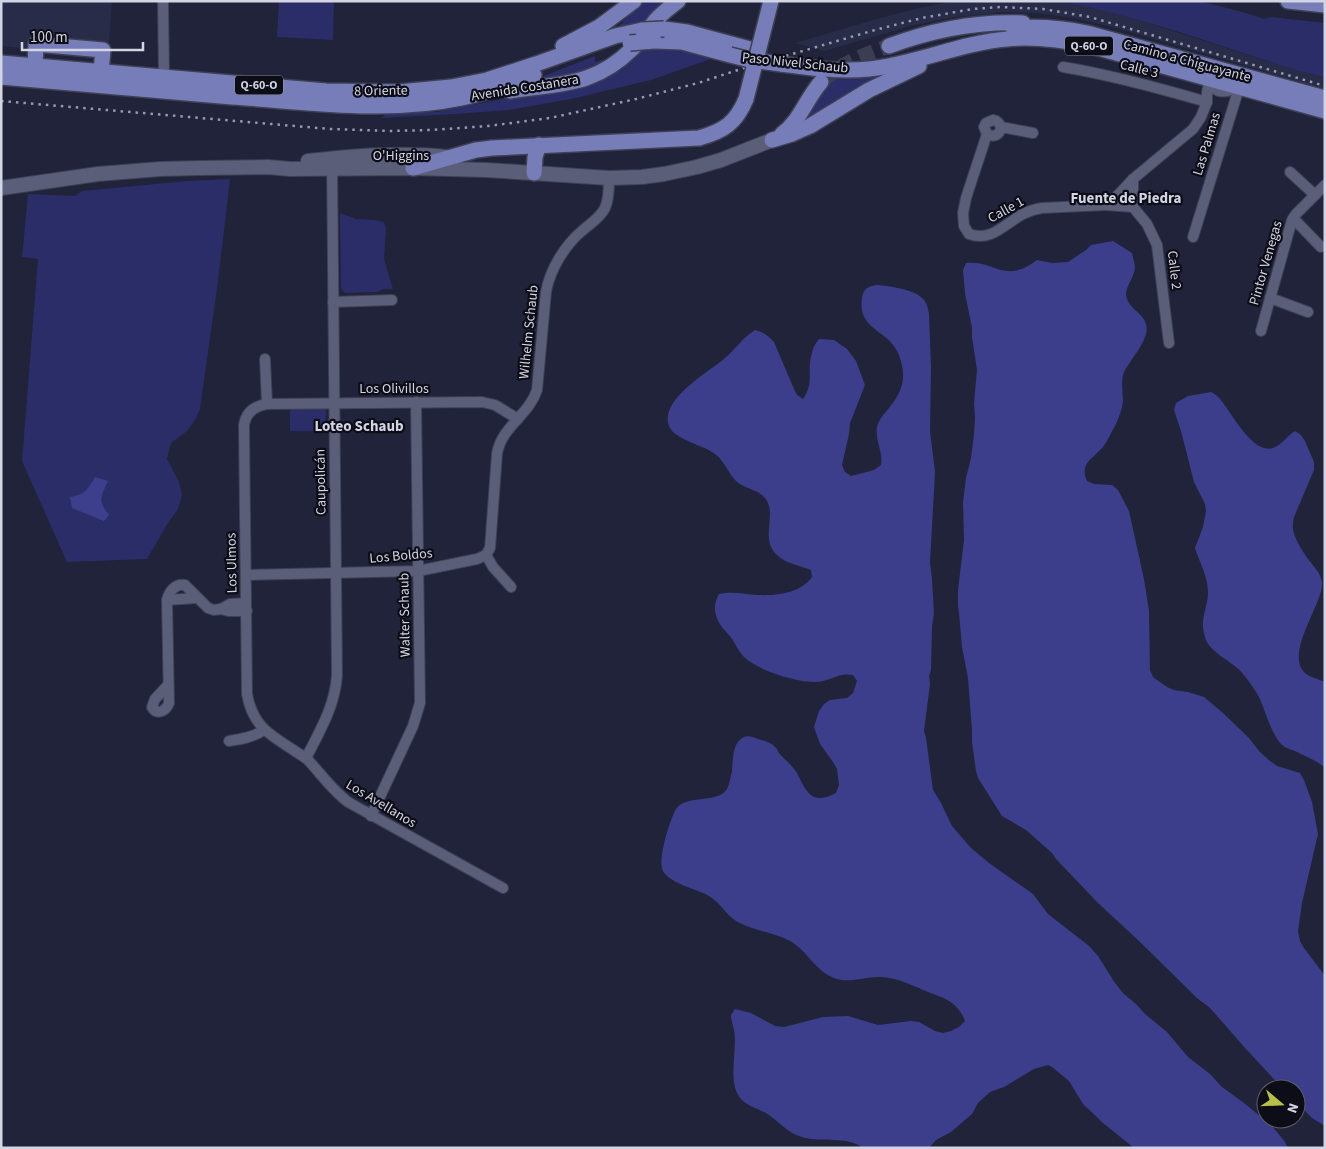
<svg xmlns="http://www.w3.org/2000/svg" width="1326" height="1149" viewBox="0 0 1326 1149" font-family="'Source Sans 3',sans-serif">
<rect width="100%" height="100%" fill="#202339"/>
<!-- built -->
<g fill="#292c48">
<path d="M1,1h111l-4,56 -107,-11z"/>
<path d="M953,1h105l40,8 44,12 157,50 26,6v12l-212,-62 -40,-9 -36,-5 -35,-1 -53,6 -39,8 -86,25 -29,-8 78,-23 46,-12z"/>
</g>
<!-- green -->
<g fill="#2b2d68">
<path d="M279,1h55l-1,39 -56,-3z"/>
<path d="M642,1h26l-16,19 -33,6z"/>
<path d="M1058,1h141l40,10 25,8 7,-2 54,6v54l-26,-6c-79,-25 -159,-55 -241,-70z"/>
<path d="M682,46l34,11 -65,23 -80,19 -62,11 -54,4 -74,4 5,-4 6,-2h45l86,-17 116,-45 10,-2z"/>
<path d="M595,56v6l21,-5 -41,21 -46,5 22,-10z"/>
<path d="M902,68l-106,60 24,-41 12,-15z"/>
<path d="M230,179l-12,102 -18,128 -5,11 -8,11 -16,12 -4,16 12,23 3,13 -4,14 -12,17 -19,33 -80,3 -45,-101 16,-202 -16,-2 6,-63 47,2 7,-5 105,-10z"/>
<path d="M340,213l16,6 19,1 9,2 2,6 -2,31 9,30h-10l-5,3 -33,1 -4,-4z"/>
<path d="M290,409h36l-1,22h-35z"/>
</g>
<!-- forest -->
<g fill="#3c3e8b">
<path d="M1113,241l19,12c1,5 3,11 3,15 -1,9 -8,17 -9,25 0,15 17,19 20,31 5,16 -19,38 -23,51 -2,9 0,19 0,27 -1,7 -4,15 -7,22 -4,7 -8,16 -13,23 -10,12 -24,16 -16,34l7,3 18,1 6,5 11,21 15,68 5,32 1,59 3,7 14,10 7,3 14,2 16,5 19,16 26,25 10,13 11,10 7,5 23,7 4,7 8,22 6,32 -16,69 -4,28 2,10 4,7 21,28v150l-13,-8 -16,-16v-13h-13l-37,-40 -36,-41 -13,-10 -58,-57 -41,-38 -42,-44 -4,-6 -26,-23 -24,-14 -24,-38 -2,-7 -4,-29v-11l-4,-53 -6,-31 -3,-34 -1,-7v-16l6,-50 -1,-38 3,-24 5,-20 3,-23 1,-17 -1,-15 3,-33 -5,-33v-9l-7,-35 -2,-23 3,-7c30,-3 38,22 71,-3l15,3 16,-1 18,-12 5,-5z"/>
<path d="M877,285c12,1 37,4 46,14 4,4 5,9 6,15l2,54 -1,63 5,41 -5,91 2,16 2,35 -2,12 -1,44 -2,6 1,8 -6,47 2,7 7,52 8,13 11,23 19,22 18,15 44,31 15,20 41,32 9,10 17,27 8,10 14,12 8,9 22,18 21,25 22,17 12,13 22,16 28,23 13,16 3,6h-154l-31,-25 -20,-19 -14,-23 -17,-14 -4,-2 -14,4 -30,18 -14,5 -12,11 -6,11 -21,18 -15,8 -7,8h-66c-14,-11 -36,-7 -52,-9 -21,-3 -27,-13 -42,-24 -9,-6 -20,-8 -27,-15 -16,-15 -4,-50 -8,-70 -1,-5 -3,-10 -3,-15l4,-6 16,4 24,13 9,1 39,-10 25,-1 30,9 33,-4 8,1 16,9 8,2 8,-2 8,-4 6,-6c-3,-8 -8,-15 -16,-20 -6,-4 -14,-6 -21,-9 -14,-6 -30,-14 -46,-15 -15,-1 -31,6 -45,2 -21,-6 -29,-28 -47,-38 -16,-8 -34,-10 -50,-18 -12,-5 -17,-17 -28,-25 -12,-9 -41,-13 -49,-27 -6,-10 7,-52 13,-62 10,-15 42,-5 51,-20 2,-4 4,-13 5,-18 1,-10 0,-29 12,-34 4,-2 10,0 14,2 6,2 13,3 17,8 3,2 2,3 4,6 6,7 13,12 18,20 4,8 9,20 17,24 7,3 16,-1 22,-4l3,-8 -2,-16 -4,-7 -13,-18 -6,-17 5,-16 5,-7 6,-4 17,-2 6,-5 4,-12 -4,-6c-15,-3 -21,6 -37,7 -20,0 -57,-11 -72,-25 -6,-6 -9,-15 -15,-22 -12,-12 -19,-25 -10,-41 13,-3 26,0 39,1 18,1 43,-2 54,-18l-1,-7c-11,-4 -26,-7 -34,-15 -18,-16 1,-41 -12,-57 -7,-9 -21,-9 -29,-17 -8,-8 -12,-21 -21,-27 -10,-8 -40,-15 -45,-26 -14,-27 39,-56 55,-70 10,-8 18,-21 30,-28 8,2 13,5 19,12l20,47 3,6 6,4c12,-17 3,-29 9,-46 1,-6 4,-10 7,-14l15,1 13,9 9,12 9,24 -15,38 -1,11 -7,31 3,7 6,4 23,-6 7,-5c2,-14 -6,-25 -4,-38 2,-8 7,-13 12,-19 14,-17 18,-31 10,-53 -10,-26 -42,-24 -37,-57 1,-9 6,-12 15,-13z"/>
<path d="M1211,392c4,2 7,4 9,7 11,13 33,56 53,49 9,-3 14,-12 22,-17l6,4 4,6 9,21v8l-20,47c-1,5 -2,11 0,16 2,8 9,19 14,26 6,8 15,16 14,27 -2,21 -36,67 -18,86 4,5 15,7 21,10v86c-7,-7 -22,-13 -30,-17 -5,-2 -10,-3 -14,-7 -10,-11 -15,-31 -21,-45 -4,-8 -11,-18 -17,-25 -10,-13 -34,-21 -38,-37 -6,-19 3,-28 3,-45 0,-15 -9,-31 -13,-44l8,-21 3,-16 -1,-7 -11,-22 -13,-51 -7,-21 2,-7 12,-7z"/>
</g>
<!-- water -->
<path fill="#3d3f8c" d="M95,477l13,4c-7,16 -11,19 1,34l-5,6 -32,-13 -2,-11c16,-3 17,-7 25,-20z"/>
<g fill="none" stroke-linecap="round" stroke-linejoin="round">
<!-- primary-tunnel -->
<path stroke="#3b3e53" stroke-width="15" stroke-dasharray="15 8" stroke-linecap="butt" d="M821,82c19,-18 43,-27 68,-36"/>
<defs>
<g id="street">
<path d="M163,1l1,76"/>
<path d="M1063,67c49,8 96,21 144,35"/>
<path d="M1209,83c7,12 18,9 29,5"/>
<path d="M1033,133l-32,-6c-2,-4 -3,-6 -8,-7l-7,3 -2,4 3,7 -21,64 -3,15 1,13 5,8c23,8 35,-10 54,-20 6,-3 12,-5 19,-6l64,-3 13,-11 14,-15 60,-50 8,-12 6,-15v-10l3,-13"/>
<path d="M987,134c7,4 13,1 14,-7"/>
<path d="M1290,172l25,23"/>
<path d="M1133,179v28l14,17 10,21 12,98"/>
<path d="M1106,205l27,2"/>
<path d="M1293,218l28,29"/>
<path d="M1193,237l46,-149"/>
<path d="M1270,298l38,14"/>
<path d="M333,302l59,-2"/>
<path d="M1261,331l31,-111 4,-6 29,-29"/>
<path d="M265,359l2,45"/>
<path d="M486,555l4,-7 7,-94c4,-27 32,-39 40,-64l9,-98c4,-23 19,-47 37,-62 8,-7 17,-12 22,-22 4,-9 4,-20 4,-30"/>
<path d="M486,555l7,12 18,20"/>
<path d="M246,575l172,-4 59,-12 9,-4"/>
<path d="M167,600l30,-2"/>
<path d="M221,609l9,-5 16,-1"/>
<path d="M168,685l-13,14 -3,8c5,9 14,4 17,-4l-2,-103c2,-8 8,-17 18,-15l23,23 6,2 7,-1 7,2h19"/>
<path d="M229,741c13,-2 24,-4 35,-11"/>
<path d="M306,758c14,-27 29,-52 31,-83l-5,-512"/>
<path d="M371,816l42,-90 7,-23 -4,-301"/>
<path d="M503,888l-155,-86c-16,-12 -26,-27 -40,-42 -4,-4 -11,-7 -16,-11 -24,-15 -40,-25 -45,-55l-3,-269c2,-12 10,-19 23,-21l215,-2 13,3 23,14"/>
</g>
<g id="secondary">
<path d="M308,161c46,-5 93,-9 139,-4"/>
<path d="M1,188l97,-14 62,-5 40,-1 68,-1 22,2 123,-1 74,2 122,8 33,-1 22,-3 33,-7 24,-7 51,-20"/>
</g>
<g id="primary">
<path d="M1288,1l37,4"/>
<path d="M1013,28c25,-2 50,0 74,5l238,65"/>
<path d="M664,29l23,3 63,17"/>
<path d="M654,41l28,1 48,13"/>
<path d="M563,46l36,-19 35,-26"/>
<path d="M889,46c43,-16 87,-25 134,-23"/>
<path d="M1,63l325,28 73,1 52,-5 36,-7 49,-16 79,-28 27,-6"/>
<path d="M781,64c29,4 59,8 88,5 47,-5 91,-26 138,-30 29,-3 56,1 84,7l234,65"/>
<path d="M35,66l1,-22 67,6 -2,22 -5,8"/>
<path d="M1,77c77,7 154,14 231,20 75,5 155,17 230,1 25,-5 48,-14 72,-23"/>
<path d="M510,91c50,-8 84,-4 123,-43 9,-8 15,-18 22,-27 7,-8 15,-14 23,-20"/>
<path d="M782,134c18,-13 24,-35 39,-52"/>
<path d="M772,140l20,-6 18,-8 59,-36 50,-24"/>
<path d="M413,168l63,-18 16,-2 207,-10c25,-7 37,-15 47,-39"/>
<path d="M534,173l1,-16 4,-12"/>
</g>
</defs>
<!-- street casing -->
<use href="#street" stroke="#3e4053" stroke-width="12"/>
<!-- secondary casing -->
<use href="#secondary" stroke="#3e4053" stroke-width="16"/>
<!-- primary casing -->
<use href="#primary" stroke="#3e4053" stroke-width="18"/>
<!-- street -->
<use href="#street" stroke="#5b5e78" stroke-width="10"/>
<!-- secondary -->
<use href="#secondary" stroke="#5b5e78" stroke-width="14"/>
<!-- primary -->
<use href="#primary" stroke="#767db8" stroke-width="15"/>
<!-- rail -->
<path stroke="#979aab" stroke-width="2.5" stroke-dasharray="2.5 5" stroke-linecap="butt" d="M1,101l329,28 59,2 42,-1 57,-4 62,-8 86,-19 62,-16 46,-15 131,-38 47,-12 51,-9 28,-2 42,2 47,8 235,69"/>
<defs>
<g id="primary-bridge">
<path d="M642,30l22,-1"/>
<path d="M630,43l24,-2"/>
<path d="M730,55l20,5 31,4"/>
<path d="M746,99l25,-98"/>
</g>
</defs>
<!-- primary-bridge casing -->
<use href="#primary-bridge" stroke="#3e4053" stroke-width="18" stroke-linecap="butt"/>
<!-- primary-bridge -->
<use href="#primary-bridge" stroke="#767db8" stroke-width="15"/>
</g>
<g text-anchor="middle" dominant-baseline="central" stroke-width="4.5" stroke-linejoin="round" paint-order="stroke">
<!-- shield labels -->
<g fill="#0c0d17" stroke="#9799a6" stroke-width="1">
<rect x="1065" y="36.5" width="48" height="19" rx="4"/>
<rect x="235" y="75.5" width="48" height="19" rx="4"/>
</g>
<g font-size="12" font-weight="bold" fill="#d3d5e4">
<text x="1089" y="46">Q-60-O</text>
<text x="259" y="85">Q-60-O</text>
</g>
<!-- street labels -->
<g font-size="14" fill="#d3d5e4" stroke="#0c0d17">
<text transform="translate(1187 61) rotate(15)">Camino a Chiguayante</text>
<text transform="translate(795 63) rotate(6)">Paso Nivel Schaub</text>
<text transform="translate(1139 69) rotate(14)">Calle 3</text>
<text transform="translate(525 88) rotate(-9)">Avenida Costanera</text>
<text transform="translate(381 91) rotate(-1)">8 Oriente</text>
<text transform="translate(1207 144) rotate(-73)">Las Palmas</text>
<text x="401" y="156">O'Higgins</text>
<text transform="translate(1006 210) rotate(-29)">Calle 1</text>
<text transform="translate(1266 263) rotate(-74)">Pintor Venegas</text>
<text transform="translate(1174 270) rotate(83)">Calle 2</text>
<text transform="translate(529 332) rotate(-84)">Wilhelm Schaub</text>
<text x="394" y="389">Los Olivillos</text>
<text transform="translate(321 482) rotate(-91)">Caupolicán</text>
<text transform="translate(401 556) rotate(-5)">Los Boldos</text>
<text transform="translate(232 563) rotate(-91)">Los Ulmos</text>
<text transform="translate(405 615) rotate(-91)">Walter Schaub</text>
<text transform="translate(381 804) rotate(31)">Los Avellanos</text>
</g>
<!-- neighbourhood labels -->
<g font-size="15" font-weight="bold" fill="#d3d5e4" stroke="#0c0d17">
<text x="1126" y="198">Fuente de Piedra</text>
<text x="359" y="426">Loteo Schaub</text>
</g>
</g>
<!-- border -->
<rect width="1326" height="1149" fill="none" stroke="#d3d5e4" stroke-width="5"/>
<!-- north arrow -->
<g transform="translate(1281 1104) rotate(109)"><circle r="24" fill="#0c0d17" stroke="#5c5d69"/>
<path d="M0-4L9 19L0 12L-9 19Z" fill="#b7c148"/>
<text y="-8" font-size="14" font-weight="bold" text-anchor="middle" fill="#d3d5e4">N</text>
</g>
<!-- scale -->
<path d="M22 42v8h121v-8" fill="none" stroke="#d3d5e4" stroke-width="2.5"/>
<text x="30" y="42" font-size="15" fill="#d3d5e4" stroke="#0c0d17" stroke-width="4" paint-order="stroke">100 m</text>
</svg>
